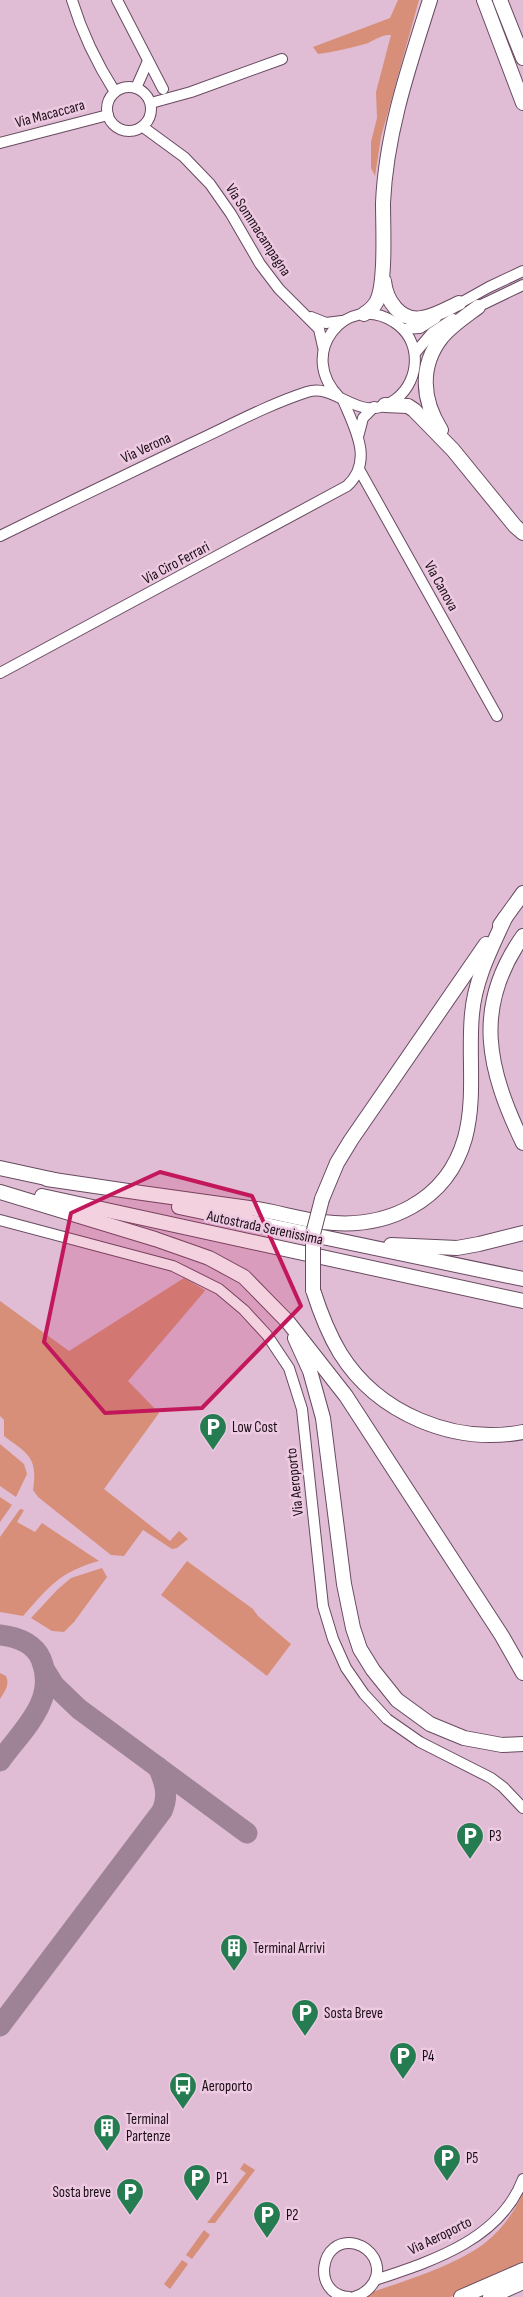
<svg xmlns="http://www.w3.org/2000/svg" width="523" height="2297" viewBox="0 0 523 2297" font-family="'Sofia Sans Condensed',sans-serif">
<rect width="100%" height="100%" fill="#e0bdd5"/>
<!-- green -->
<g fill="#d78f79">
<path d="M398,0h21l-38,137 -6,39 -4,-8v-26l6,-24 -1,-26 15,-57c-10,-1 -17,6 -26,9 -15,4 -31,8 -47,10l-5,-7 77,-29z"/>
<path d="M184,1278l21,12 -1,2 -76,89 31,32 -55,76 66,52 9,-10 9,8 -11,9 -5,1 -29,-19 -19,26 -13,-1 -73,-58 -5,-7c5,-33 -5,-36 -29,-54v-16l-4,-4v-115l69,50z"/>
<path d="M0,1444l24,20 3,10 -11,23 -16,-11z"/>
<path d="M0,1497l12,8 -12,17z"/>
<path d="M20,1509l4,1 -7,12 18,10 7,-9 57,38c-40,11 -50,26 -76,55l-23,-4v-75z"/>
<path d="M187,1561l66,48 5,7 33,28 -24,32 -106,-81z"/>
<path d="M102,1568l5,9 -33,45 -10,10 -12,-1 -21,-13 26,-28 14,-12z"/>
<path d="M0,1673l6,3c4,9 -1,15 -6,23z"/>
<path d="M244,2163l11,7 -40,53h-8l39,-50 -6,-4z"/>
<path d="M523,2193v71l-73,33h-92c39,-14 97,-30 128,-55 16,-13 29,-31 37,-49z"/>
<path d="M204,2230l6,5 -18,24 -6,-4z"/>
<path d="M182,2260l6,4 -18,25 -6,-5z"/>
</g>
<g fill="none" stroke-linecap="round" stroke-linejoin="round">
<!-- taxiway -->
<g stroke="#9e8396" stroke-width="21">
<path d="M0,1635c17,2 34,8 41,24 17,41 -18,70 -41,102"/>
<path d="M46,1672l8,13 25,24 168,124"/>
<path d="M0,2026l162,-215c7,-15 3,-29 -4,-44"/>
</g>
<defs>
<g id="minor">
<path d="M72,0c10,33 24,62 43,92"/>
<path d="M117,0l46,89"/>
<circle cx="129" cy="109" r="22"/>
<path d="M136,88l12,-27"/>
<path d="M151,103l40,-11 91,-33"/>
<path d="M143,127l41,30 26,27 21,30 29,50 19,25 40,40 4,18"/>
<path d="M0,143l108,-28"/>
<path d="M455,306l34,-19 34,-16"/>
<path d="M473,309l50,-24"/>
<path d="M311,317l15,6 16,-2"/>
<path d="M403,329l17,-1 16,-10"/>
<path d="M415,353l17,-20 21,-14"/>
<path d="M358,437l5,-19 11,-11"/>
<path d="M360,471l137,245"/>
<path d="M0,536c63,-31 127,-62 190,-92 39,-18 77,-39 117,-52 31,-10 52,35 89,7 25,-19 26,-60 -2,-77 -48,-31 -99,32 -54,76"/>
<path d="M0,673l347,-187c27,-25 8,-57 -4,-86"/>
<path d="M0,1220l173,46 46,23 25,21 23,25 22,33 13,41 21,197 10,33 13,29 18,26 23,25 33,23 71,36 12,9 20,21"/>
<path d="M375,2280c57,-19 125,-40 148,-101"/>
<path d="M349,2297c-38,-2 -30,-62 7,-53 7,2 14,7 18,14 9,18 -3,34 -20,39"/>
</g>
<g id="highway">
<path d="M484,0l39,103"/>
<path d="M500,0l23,58"/>
<path d="M384,281c2,19 16,41 38,37 13,-2 26,-10 37,-15"/>
<path d="M364,314c5,-3 10,-7 13,-13 9,-19 6,-75 6,-98 3,-70 26,-137 47,-203"/>
<path d="M385,405l23,1 6,4 39,40 62,76 8,7"/>
<path d="M441,430c-19,-30 -22,-64 1,-93 10,-12 24,-21 36,-30"/>
<path d="M500,925l23,-32"/>
<path d="M523,936c-51,72 -35,134 0,207"/>
<path d="M0,1168l55,12"/>
<path d="M47,1179c67,10 135,20 202,29 25,3 49,11 74,14 63,8 124,-20 142,-84 11,-41 3,-83 7,-124 3,-35 19,-65 33,-96"/>
<path d="M0,1192l155,47 54,19 35,19 44,45 58,74 156,240 21,37"/>
<path d="M42,1196l481,105"/>
<path d="M322,1199l15,-36 14,-23 135,-196"/>
<path d="M179,1207l344,72"/>
<path d="M391,1245l66,3 22,-4 44,-11"/>
<path d="M313,1290c7,22 15,43 27,63 38,61 114,92 183,79"/>
<path d="M295,1338l15,33 13,47 21,166 9,44 7,21 13,21 24,30 33,24 34,14 38,7 21,-1"/>
<path d="M461,2297l62,-27"/>
<path d="M490,2297l33,-15"/>
</g>
</defs>
<!-- minor casing -->
<use href="#minor" stroke="#684b60" stroke-width="12"/>
<!-- highway casing -->
<use href="#highway" stroke="#684b60" stroke-width="16"/>
<!-- minor -->
<use href="#minor" stroke="#fff" stroke-width="10"/>
<!-- highway -->
<use href="#highway" stroke="#fff" stroke-width="14"/>
<defs>
<path id="highway-bridge" d="M313,1290v-56l9,-35"/>
</defs>
<!-- highway-bridge casing -->
<use href="#highway-bridge" stroke="#684b60" stroke-width="16" stroke-linecap="butt"/>
<!-- highway-bridge -->
<use href="#highway-bridge" stroke="#fff" stroke-width="14"/>
</g>
<!-- marked area -->
<path fill="#c2185b" fill-opacity="0.2" stroke="#c2185b" stroke-width="4" stroke-linejoin="round" d="M160,1172l92,24 49,110 -99,102 -97,5 -61,-71 27,-129z"/>
<!-- icons -->
<defs>
<symbol id="parking-pin" viewBox="-11 -11 22 30"><path d="M0 17L-7.5 6A9.5 9.5 0 1 1 7.5 6Z" fill="#247c50" stroke="#edcae2"/><path d="M-3.5-5.5H1a3.5 3.5 0 0 1 0 7H-1V5.5H-3.5ZM-1-3.4V-.6H.8a1.4 1.4 0 0 0 0-2.8Z" fill="#fff"/></symbol>
<symbol id="building-pin" viewBox="-11 -11 22 30"><path d="M0 17L-7.5 6A9.5 9.5 0 1 1 7.5 6Z" fill="#247c50" stroke="#edcae2"/><path d="M-4-6H4V6H1V3H-1V6H-4ZM-2.5-4.3h1.7v1.8h-1.7ZM.8-4.3h1.7v1.8H.8ZM-2.5-1h1.7V.8h-1.7ZM.8-1h1.7V.8H.8Z" fill="#fff"/></symbol>
<symbol id="bus-pin" viewBox="-11 -11 22 30"><path d="M0 17L-7.5 6A9.5 9.5 0 1 1 7.5 6Z" fill="#247c50" stroke="#edcae2"/><path d="M-5-6H5V4H4V6H2V4H-2V6H-4V4H-5ZM-3.5-4V0h7V-4ZM-3.5 1.2v1.5H-2V1.2ZM2 1.2v1.5H3.5V1.2Z" fill="#fff"/></symbol>
</defs>
<g fill-rule="evenodd">
<use href="#parking-pin" x="197" y="1411" width="32" height="43"/>
<use href="#parking-pin" x="454" y="1820" width="32" height="43"/>
<use href="#building-pin" x="218" y="1932" width="32" height="43"/>
<use href="#parking-pin" x="289" y="1997" width="32" height="43"/>
<use href="#parking-pin" x="387" y="2040" width="32" height="43"/>
<use href="#bus-pin" x="167" y="2070" width="32" height="43"/>
<use href="#building-pin" x="91" y="2112" width="32" height="43"/>
<use href="#parking-pin" x="431" y="2142" width="32" height="43"/>
<use href="#parking-pin" x="181" y="2162" width="32" height="43"/>
<use href="#parking-pin" x="114" y="2176" width="32" height="43"/>
<use href="#parking-pin" x="251" y="2199" width="32" height="43"/>
</g>
<g text-anchor="middle" dominant-baseline="central" stroke-width="5" stroke-linejoin="round" paint-order="stroke">
<!-- street labels -->
<g font-size="15" fill="#1a0e16" stroke="#edcae2">
<text transform="translate(50 114) rotate(-15)">Via Macaccara</text>
<text transform="translate(258 230) rotate(57)">Via Sommacampagna</text>
<text transform="translate(146 448) rotate(-25)">Via Verona</text>
<text transform="translate(176 563) rotate(-28)">Via Ciro Ferrari</text>
<text transform="translate(441 586) rotate(61)">Via Canova</text>
<text transform="translate(265 1228) rotate(12)">Autostrada Serenissima</text>
<text transform="translate(295 1482) rotate(-96)">Via Aeroporto</text>
<text transform="translate(440 2236) rotate(-26)">Via Aeroporto</text>
</g>
<!-- poi labels -->
<g font-size="15" fill="#1a0e16" stroke="#edcae2" text-anchor="start">
<text x="232" y="1427">Low Cost</text>
<text x="489" y="1836">P3</text>
<text x="253" y="1948">Terminal Arrivi</text>
<text x="324" y="2013">Sosta Breve</text>
<text x="422" y="2056">P4</text>
<text x="202" y="2086">Aeroporto</text>
<text x="126" y="2119">Terminal<tspan x="126" dy="17">Partenze</tspan></text>
<text x="466" y="2158">P5</text>
<text x="216" y="2178">P1</text>
<text x="111" y="2192" text-anchor="end">Sosta breve</text>
<text x="286" y="2215">P2</text>
</g>
</g>
</svg>
